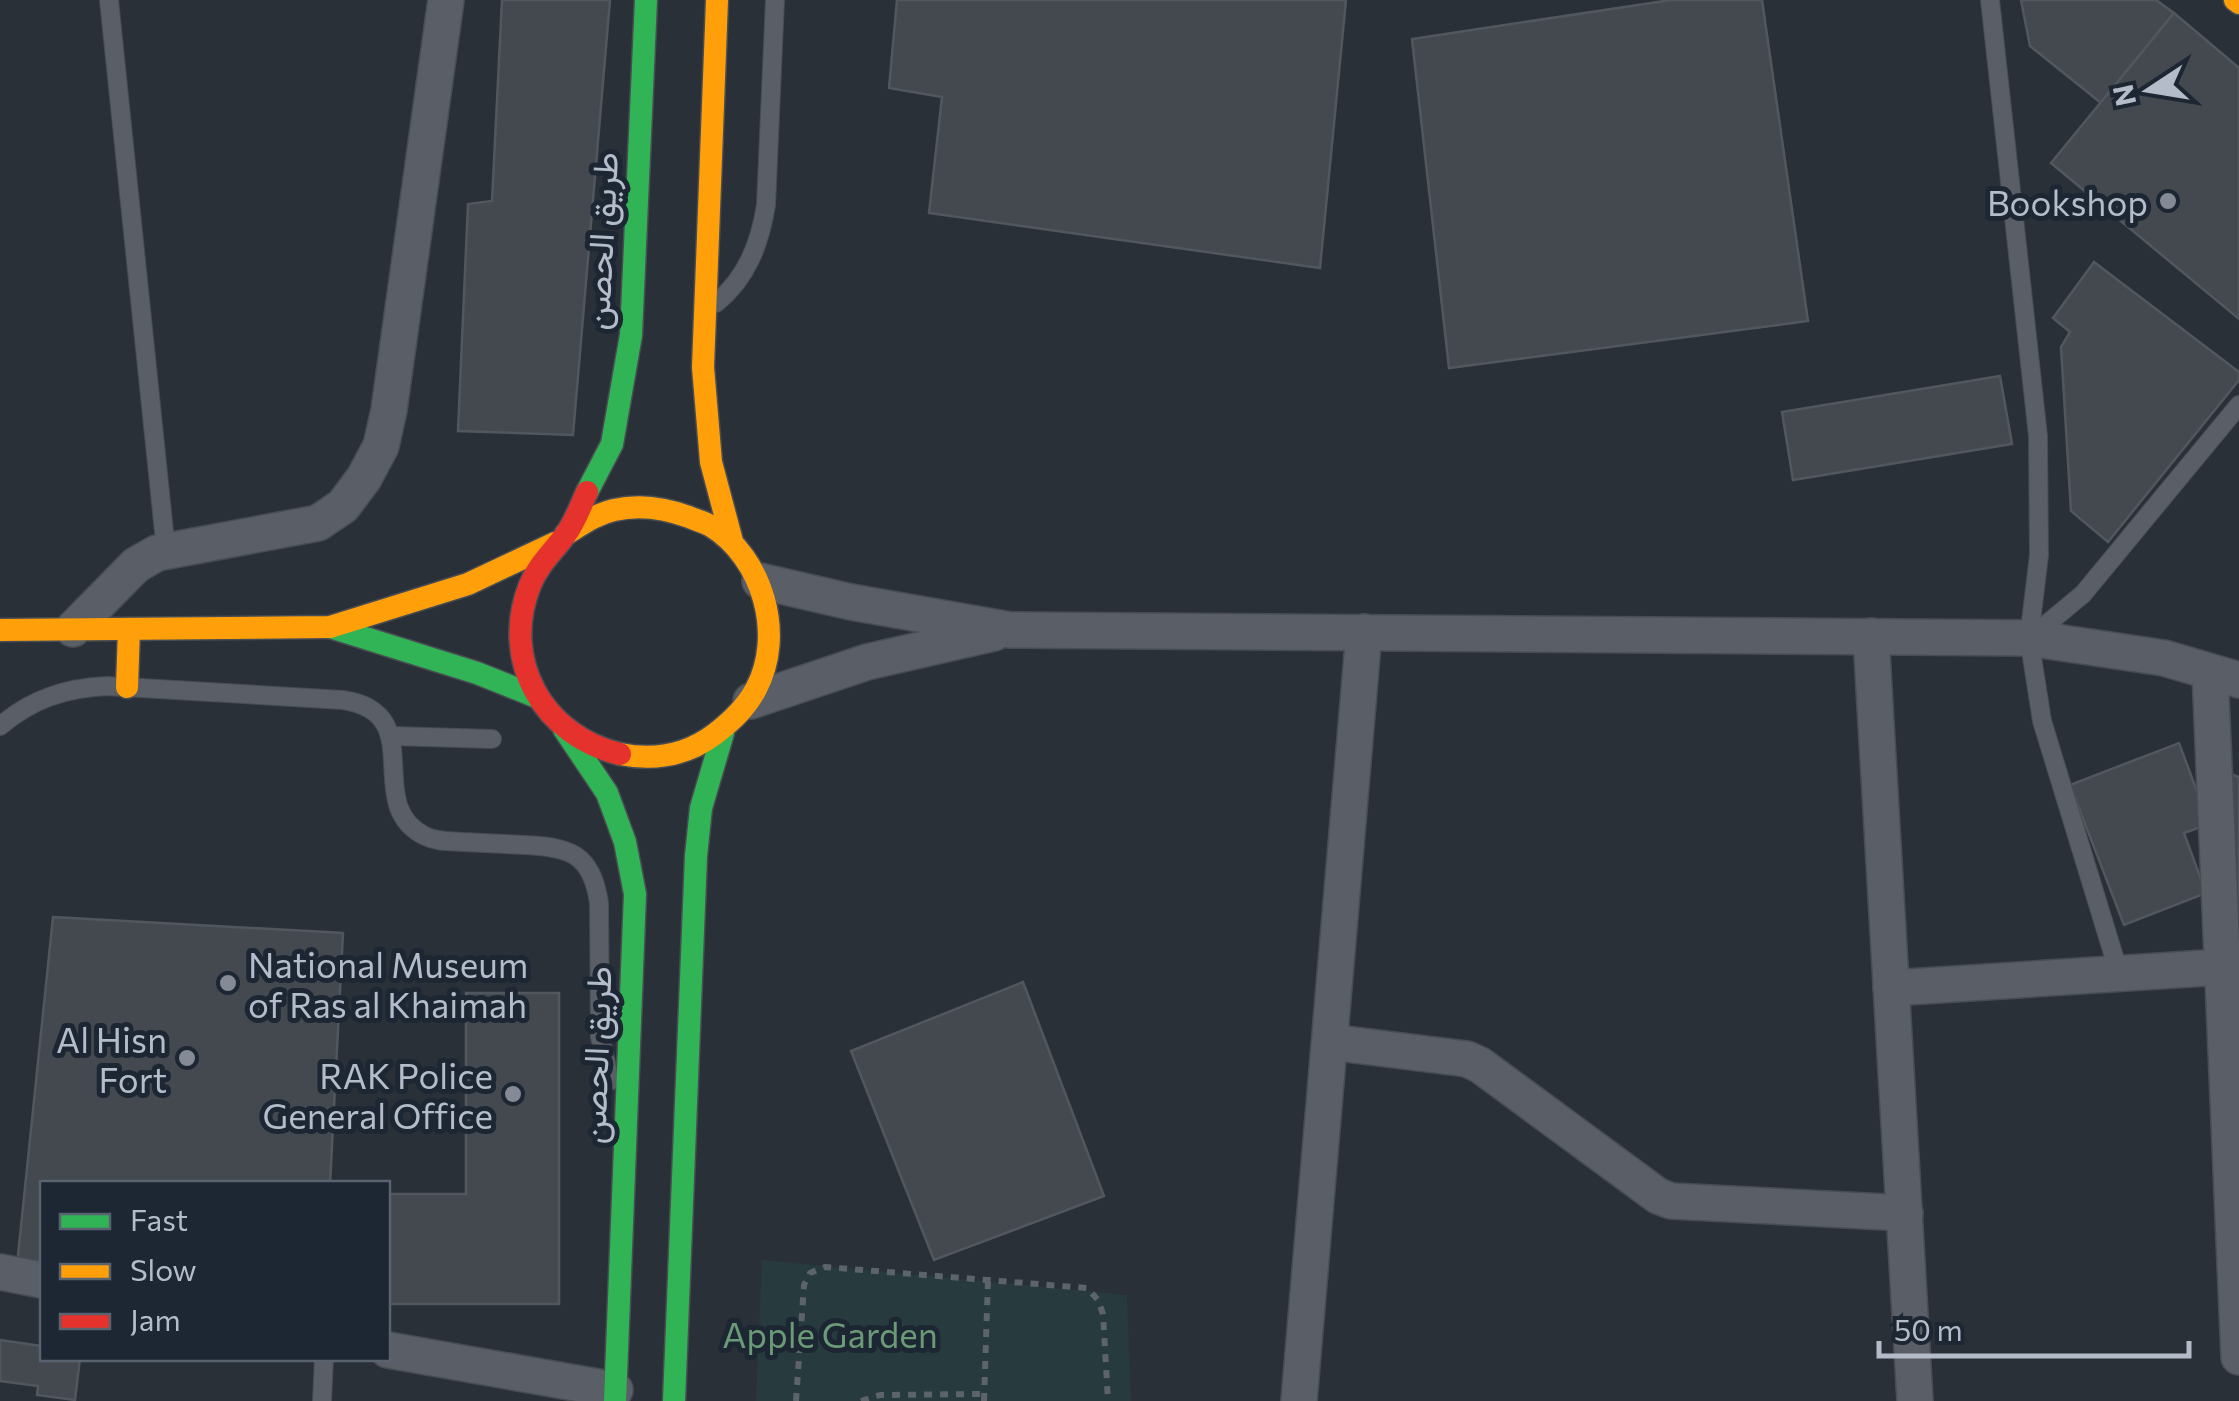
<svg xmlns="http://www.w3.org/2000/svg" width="2239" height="1401" viewBox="0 0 2239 1401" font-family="Commissioner,Vazirmatn,sans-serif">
<rect width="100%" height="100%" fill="#2a3038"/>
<!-- green -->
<path fill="#273a3e" d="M762,1260l365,35 4,106h-375z"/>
<!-- building -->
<g fill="#444950" stroke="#52575f" stroke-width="2.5">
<path d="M502,0h108l-37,435 -115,-4 10,-227 24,-3z"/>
<path d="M897,0h449l-26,268 -391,-55 13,-116 -53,-9z"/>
<path d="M1671,0h91l46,321 -359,47 -37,-329z"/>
<path d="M2021,0h135l18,13 -73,90 -71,-57z"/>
<path d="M2174,13l65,55v251l-188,-156z"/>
<path d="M2094,262l145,110v8l-131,162 -37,-31 -10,-164 9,-15 -17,-14z"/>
<path d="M2000,376l12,68 -219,36 -11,-68z"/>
<path d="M2179,743l30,81 -25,9 22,60 -82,32 -54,-140z"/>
<path d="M2228,773l11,4v136z"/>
<path d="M53,917l290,16 -13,251h-288v86l-25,-5z"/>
<path d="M1023,982l81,214 -170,64 -83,-209z"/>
<path d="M466,993h93v311h-171v-110h78z"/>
<path d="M0,1340l42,6v12h38l-5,42 -38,-5 1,-9 -38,-5z"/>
</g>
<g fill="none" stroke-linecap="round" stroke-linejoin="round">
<defs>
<g id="lane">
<path d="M109,0l57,551"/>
<path d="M1990,0l48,436 1,119 -10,83 13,83 77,252"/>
<path d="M716,303c31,-25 44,-60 50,-98l9,-205"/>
<path d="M2030,638l53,-44 156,-189"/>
<path d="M0,726c32,-27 65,-38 107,-40l236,14c88,13 18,105 82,136 12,6 25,5 38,6 20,1 41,2 62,3 45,2 67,9 74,58l1,134 10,44"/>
<path d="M392,736l100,3"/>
<path d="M322,1401l2,-43"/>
</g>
<g id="street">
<path d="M760,581l91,21 159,28 1019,8 135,20 75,22"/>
<path d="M73,629l63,-64 21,-12 161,-30 25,-17 21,-28 17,-32 8,-36 57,-410"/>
<path d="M1871,636l44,765"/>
<path d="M2210,672l29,685"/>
<path d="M751,701l116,-39 127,-29"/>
<path d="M1891,988l331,-21"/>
<path d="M1330,1042l137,17 13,6 178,131 13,5 234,12"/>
<path d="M0,1272l42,8"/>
<path d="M388,1350l227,40"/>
<path d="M1299,1401l65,-769"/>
</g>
<g id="fast">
<path d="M587,492l25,-48 19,-109 15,-335"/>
<path d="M330,627l147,46 60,24"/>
<path d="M564,729l43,64 18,49 10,52 -20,507"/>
<path d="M674,1401l22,-545 5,-48 22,-75"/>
</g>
<g id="slow">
<path d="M717,0l-14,367 8,95 21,79"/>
<path d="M2235,0l4,3"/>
<path d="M566,534c15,-9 30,-20 48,-24 26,-6 51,-2 75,7 7,3 15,5 22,9 52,32 74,109 45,163 -10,19 -24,32 -41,45 -28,21 -60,27 -95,20"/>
<path d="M0,630l330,-3 138,-43 87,-41"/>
<path d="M127,687l2,-58"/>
</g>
<path id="jam" d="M587,492c-6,13 -12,30 -21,42 -13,18 -27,29 -36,51 -30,75 13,151 90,169"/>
</defs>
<!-- lane casing -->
<use href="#lane" stroke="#484c53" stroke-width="20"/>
<!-- street casing -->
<use href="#street" stroke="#484c53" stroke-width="38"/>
<!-- fast casing -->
<use href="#fast" stroke="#484c53" stroke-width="25"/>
<!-- slow casing -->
<use href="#slow" stroke="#484c53" stroke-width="25"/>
<!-- jam casing -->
<use href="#jam" stroke="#484c53" stroke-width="25"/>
<!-- path -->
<g stroke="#5d636a" stroke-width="6" stroke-dasharray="8 8" stroke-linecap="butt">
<path d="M796,1401l8,-116 6,-12 15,-6 262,21 11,12 5,14 5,87"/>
<path d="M861,1401l19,-6 104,-1"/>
<path d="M984,1401l4,-122"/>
</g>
<!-- lane -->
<use href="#lane" stroke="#5a5e66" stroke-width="18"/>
<!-- street -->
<use href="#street" stroke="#5a5e66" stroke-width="35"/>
<!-- fast -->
<use href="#fast" stroke="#30b455" stroke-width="22"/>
<!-- slow -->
<use href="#slow" stroke="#ff9f0a" stroke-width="22"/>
<!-- jam -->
<use href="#jam" stroke="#e5322d" stroke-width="22"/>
</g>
<!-- markers -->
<g fill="#848b96" stroke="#1d2633" stroke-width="4">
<circle cx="2168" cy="201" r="10"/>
<circle cx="228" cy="983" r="10"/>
<circle cx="187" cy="1058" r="10"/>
<circle cx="513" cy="1094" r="10"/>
</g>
<g text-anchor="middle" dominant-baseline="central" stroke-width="10" stroke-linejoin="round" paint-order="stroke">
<!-- poi labels -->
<g font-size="35" fill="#b4bcc9" stroke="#1d2633" text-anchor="end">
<text x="2148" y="201">Bookshop</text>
<text x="248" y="963" text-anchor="start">National Museum<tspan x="248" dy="40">of Ras al Khaimah</tspan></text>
<text x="167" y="1038">Al Hisn<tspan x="167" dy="40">Fort</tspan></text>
<text x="493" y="1074">RAK Police<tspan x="493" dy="40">General Office</tspan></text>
</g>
<!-- street labels -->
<g font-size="35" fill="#b4bcc9" stroke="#1d2633">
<text transform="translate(599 241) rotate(-87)">طريق الحصن</text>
<text transform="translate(594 1055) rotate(-88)">طريق الحصن</text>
</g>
<!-- park labels -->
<g font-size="35" fill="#6b9a76" stroke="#1d2633">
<text x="830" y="1333">Apple Garden</text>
</g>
</g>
<!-- legend -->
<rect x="40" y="1181" width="350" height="180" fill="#1d2633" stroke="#59626f" stroke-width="2.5"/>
<rect x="60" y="1214" width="50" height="15" fill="#30b455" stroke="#59626f" stroke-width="2.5"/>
<text x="130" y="1231" font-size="30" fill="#b4bcc9">Fast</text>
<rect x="60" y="1264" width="50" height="15" fill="#ff9f0a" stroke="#59626f" stroke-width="2.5"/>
<text x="130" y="1281" font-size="30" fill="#b4bcc9">Slow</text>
<rect x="60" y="1314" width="50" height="15" fill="#e5322d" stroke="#59626f" stroke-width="2.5"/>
<text x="130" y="1331" font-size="30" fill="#b4bcc9">Jam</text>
<!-- north arrow -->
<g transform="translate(2149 90) rotate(258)" stroke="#1d2633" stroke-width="8" paint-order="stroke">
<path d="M0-8L18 38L0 25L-18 38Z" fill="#b4bcc9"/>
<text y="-15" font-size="28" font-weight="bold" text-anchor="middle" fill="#b4bcc9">N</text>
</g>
<!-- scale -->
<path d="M1879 1341v15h310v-15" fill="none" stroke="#b4bcc9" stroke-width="5"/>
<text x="1894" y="1341" font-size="30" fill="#b4bcc9" stroke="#1d2633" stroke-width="8" paint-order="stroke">50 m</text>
</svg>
